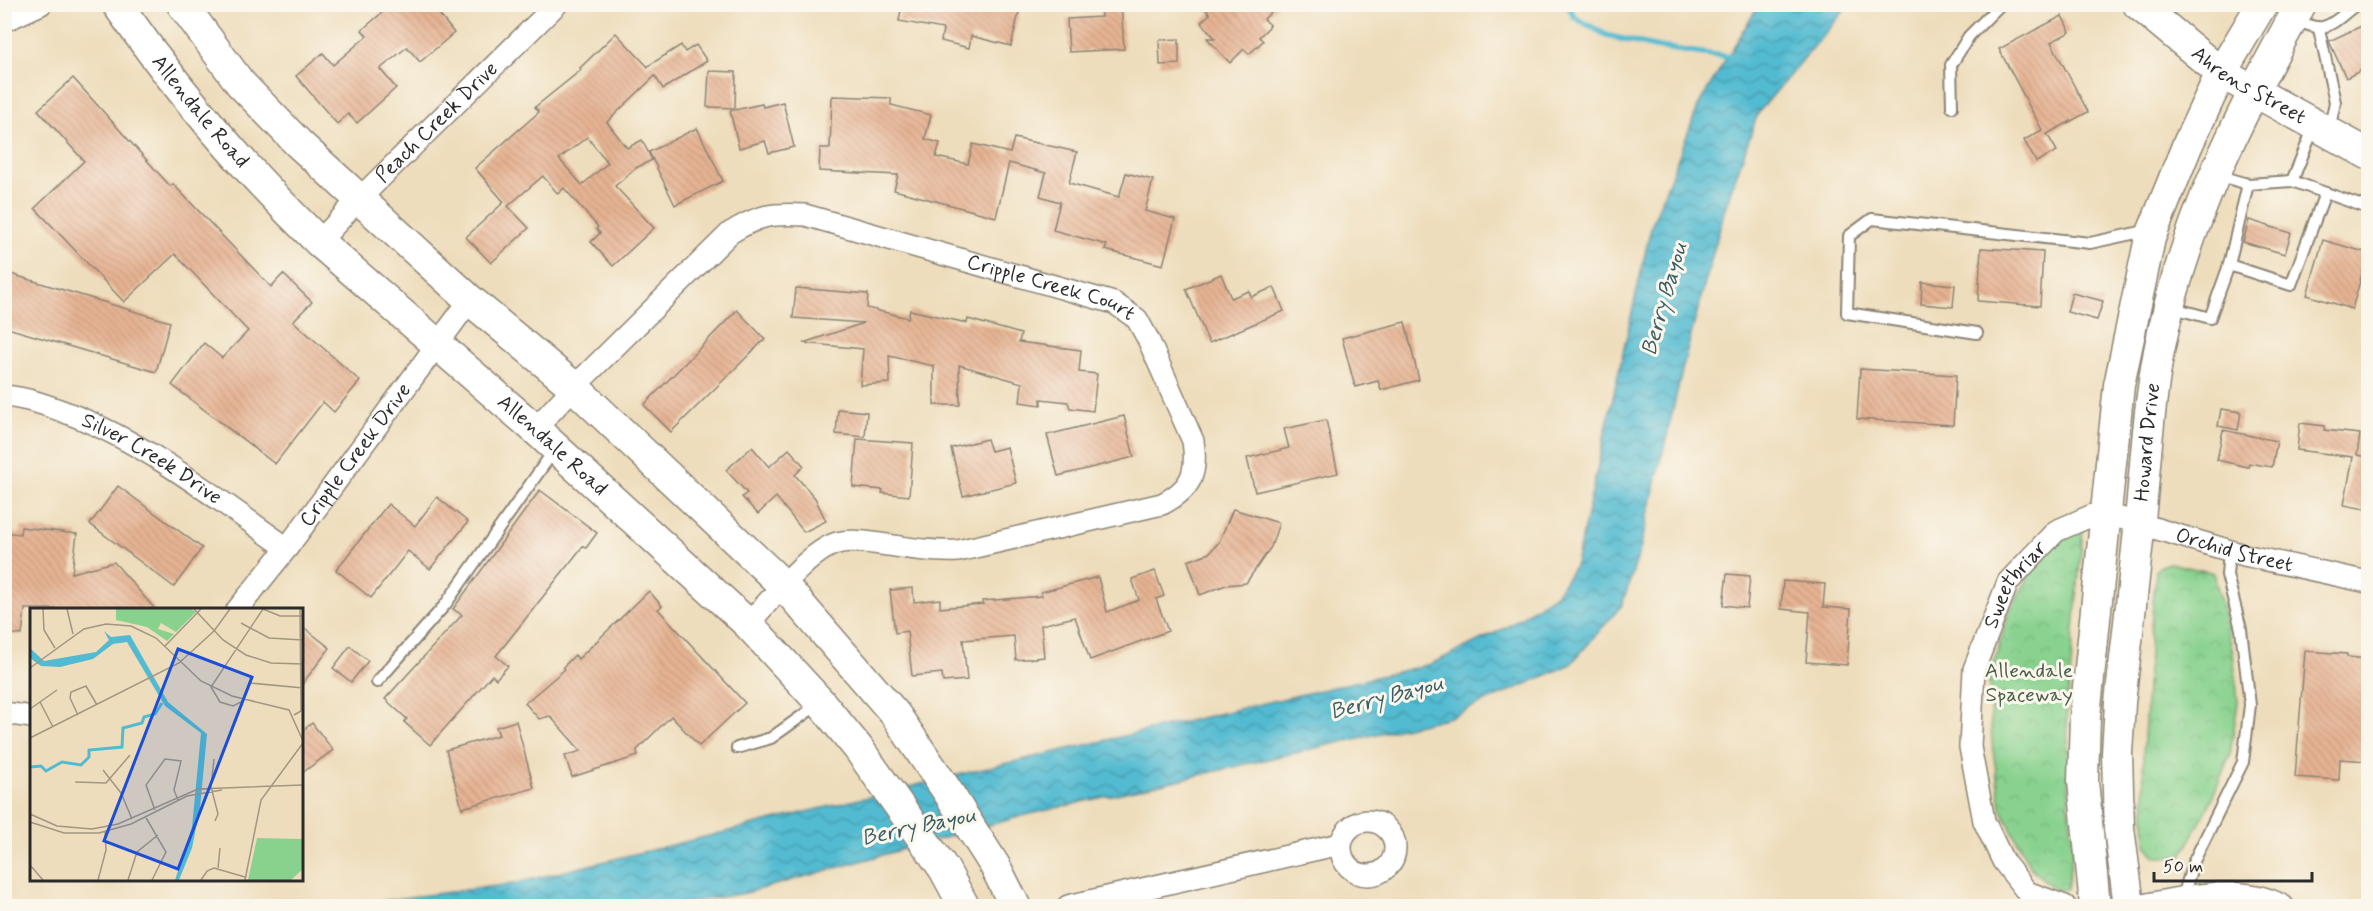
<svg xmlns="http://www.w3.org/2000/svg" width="2373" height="911" viewBox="0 0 2373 911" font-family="Mynerve,sans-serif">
<defs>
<pattern id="park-crowns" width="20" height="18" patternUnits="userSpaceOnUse" patternTransform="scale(1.5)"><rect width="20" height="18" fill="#88d28e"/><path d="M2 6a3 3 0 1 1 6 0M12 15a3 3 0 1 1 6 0" fill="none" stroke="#76b47b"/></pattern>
<pattern id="water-waves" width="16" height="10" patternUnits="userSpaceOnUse" patternTransform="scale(1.5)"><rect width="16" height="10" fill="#53bbd1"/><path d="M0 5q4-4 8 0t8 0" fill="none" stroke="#4598aa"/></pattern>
<pattern id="building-back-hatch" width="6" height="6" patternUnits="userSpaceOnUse" patternTransform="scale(1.5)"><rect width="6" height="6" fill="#e6b393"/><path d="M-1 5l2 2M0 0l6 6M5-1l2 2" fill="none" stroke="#c59a7f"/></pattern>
</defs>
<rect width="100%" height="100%" fill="#fbf7ec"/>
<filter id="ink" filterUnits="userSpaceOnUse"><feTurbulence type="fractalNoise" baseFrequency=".0167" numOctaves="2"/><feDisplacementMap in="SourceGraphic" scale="12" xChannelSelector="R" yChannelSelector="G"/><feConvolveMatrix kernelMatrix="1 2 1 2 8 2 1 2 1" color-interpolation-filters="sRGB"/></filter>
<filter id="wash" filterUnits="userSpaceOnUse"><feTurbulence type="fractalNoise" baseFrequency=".008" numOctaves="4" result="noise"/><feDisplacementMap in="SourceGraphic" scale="24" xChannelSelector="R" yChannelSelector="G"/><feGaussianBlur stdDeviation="1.35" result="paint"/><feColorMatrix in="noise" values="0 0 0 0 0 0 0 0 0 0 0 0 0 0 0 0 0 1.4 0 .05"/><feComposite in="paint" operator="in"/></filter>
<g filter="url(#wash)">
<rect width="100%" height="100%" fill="#eeddbc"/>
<!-- park -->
<g fill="url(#park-crowns)" stroke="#5a7e5c" stroke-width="1.5">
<path d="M2083,527l-16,183 2,93 4,45 -6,41 -12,1 -25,-23 -29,-59 -9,-66 -3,-62 20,-68 25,-44 22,-29z"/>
<path d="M2169,563l45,10 19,80 5,49 -8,52 -22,54 -27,49h-25l-10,-12 -3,-89 7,-120 6,-65 5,-5z"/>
</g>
<!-- water -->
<path fill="url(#water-waves)" stroke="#3f737e" stroke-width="1.5" d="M1761,5h88l-91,108 -33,95 -40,150 -45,192 -18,55 -52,60 -120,52 -424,98 -280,78 -80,13h-325l171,-22 458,-112 461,-108 74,-36 51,-34 20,-30 75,-337 49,-125 54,-89z"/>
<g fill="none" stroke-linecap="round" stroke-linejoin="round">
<!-- stream -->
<path stroke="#53bbd1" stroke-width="6" d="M1568,4l6,13 34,19 49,11 78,11"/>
</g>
<g id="blocks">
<!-- building -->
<g fill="url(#building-back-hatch)" fill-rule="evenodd">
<path d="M392,4h39l23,29 -34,29 -13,-15 -27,22 16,19 -39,35 -9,-9 -11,10 -41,-48 27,-23 10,12 34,-29 -5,-6z"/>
<path d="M902,4h119l-10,42 -40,-10 -2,12 -28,-7 2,-12 -44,-8z"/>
<path d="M1100,4h21l3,45 -55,3 -2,-33 34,-2z"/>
<path d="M1201,4h78l-15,15 6,7 -11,11 4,4 -14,13 -5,-5 -14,14 -23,-25h8l-14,-16 9,-8z"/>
<path d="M2062,16l8,16 -19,10 37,70 -41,22 10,17 -21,11 -12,-22 18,-10 -43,-81z"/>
<path d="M2368,23v44l-22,11 -17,-37z"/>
<path d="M616,33l33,35 -1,-2 33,-21 4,7 11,-7 11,16 -44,28 -8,-13 -48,46 20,26 15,-8 10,20 -16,8 -21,18 39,42 -41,38 -22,-24 9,-9 -4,-4 2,-2 -34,-39 -6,6 -15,-18 -35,30 21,22 -38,35 -25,-26 38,-35 -29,-34 64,-56 -4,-5 46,-37 -1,-2zM587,137l21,26 -26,22 -23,-26z"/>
<path d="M1179,39v25l-19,1 -1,-25z"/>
<path d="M709,71l27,1 -1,36 -28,-1z"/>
<path d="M73,78l97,108 3,-2 98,103 12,-13 29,28 -19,19 67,60 -26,31 -11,-10 -48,62 -103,-79 32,-42 18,15 26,-27 -73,-77 -51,48 -89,-94 49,-47 -46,-51z"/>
<path d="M832,96l59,2v7l40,10 -6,24 15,4 -4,14 32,7 5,-20 37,9 4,-15 63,14 -8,31 50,14 7,-24 27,7 -8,31 30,8 -12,46 -58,-15 2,-5 -54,-15 7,-28 -20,-6 6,-23 -37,-10 -13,54 -102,-27 4,-15 -79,-4 1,-23h10z"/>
<path d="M783,102l11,45 -25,6 -4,-12 -26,7 -9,-37 32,-7 1,3z"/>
<path d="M697,128l26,53 -48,24 -26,-53z"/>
<path d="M2249,220l42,13 -6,21 -42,-12z"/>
<path d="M2323,240l45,13 -16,56 -45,-14z"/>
<path d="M1981,248l62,4 -3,54 -62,-5z"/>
<path d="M4,272l166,50 -14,50 -152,-45z"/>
<path d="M1221,274l10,24 18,-7 2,6 23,-10 10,24 -75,32 -23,-54z"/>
<path d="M1922,282l33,3 -2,22 -32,-3z"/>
<path d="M796,288l72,6 -1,14 41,10 2,-8 57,13 1,-4 53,15 -2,8 62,8 -2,22 18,2 -4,37 -23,-3 -2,-6 -27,-3v6l-21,-3 2,-19 -63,-18 1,40h-26v-39l-45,-10 1,27 -30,2 3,-36 -60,-6 61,-20 -71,-5z"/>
<path d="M2072,293l31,8 -6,19 -30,-8z"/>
<path d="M737,310l28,29 -94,93 -27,-27z"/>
<path d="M1405,322l14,58 -38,10 -3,-9 -23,6 -13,-49z"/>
<path d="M1860,369l96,6 -3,50 -96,-6z"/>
<path d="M838,409l29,3 -2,25 -29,-3z"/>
<path d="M2221,409l20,3 -3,18 -20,-4z"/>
<path d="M1124,416l10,41 -76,19 -11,-41z"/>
<path d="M1326,420l12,53 -83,19 -8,-34 42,-10 -5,-19z"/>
<path d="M2300,423l25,3 -1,4 36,4 -3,21 11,2v46h-1l-2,6 -21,-4 9,-48 -56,-7z"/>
<path d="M2223,430l54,11 -5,26 -23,-4 -1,4 -31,-7z"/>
<path d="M857,439l56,4 -4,53 -27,-3 1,-3 -30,-3z"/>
<path d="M987,439l4,12 16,-4 9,36 -53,13 -12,-48z"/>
<path d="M752,447l17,20 20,-18 15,17 -9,9 20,23 11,23 -22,11 -28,-35 -18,17 -16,-17 5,-4 -21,-23z"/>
<path d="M118,486l84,62 -28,39 -84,-63z"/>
<path d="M540,490l57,43 -11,15 -3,-2 -87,110 12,10 -12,13 -4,-4 -62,70 -26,-23 3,-3 -22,-20 77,-84 -9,-6z"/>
<path d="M437,497l31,25 -38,47 -22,-18 -37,47 -35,-28 52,-66 27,22z"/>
<path d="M1233,509l46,14 -8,24 -25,36 -20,2 -26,10 -12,-34 21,-8 10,-11z"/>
<path d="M21,527l56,7 -5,39 42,-11 41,47h-130l-3,26 -18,-2v-101l16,2z"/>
<path d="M1155,571l9,25 -8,3 12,32 -78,29 -15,-43 -34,8 3,32 -28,3 -2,-24 -51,4 4,40 -24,2 -1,-9 -30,3 -5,-45 -12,2 -5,-43 23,-2 1,14 26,-3v9l43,-4 -1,-3 60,-5 -1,-4 57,-15 9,35 32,-12 -7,-21z"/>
<path d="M1727,574l23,2 -3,32 -24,-3z"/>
<path d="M1783,581l42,3 -2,23 28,2 -4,56 -41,-3 4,-50 -29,-3z"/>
<path d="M649,591l13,15 -4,3 87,94 -46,43 -28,-30 -34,34 1,6 -66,21 -7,-21 16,-5 -31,-35 -11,3 -14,-16 40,-34 -2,-2 12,-12 3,4z"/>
<path d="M302,626l28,22 -28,36z"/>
<path d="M350,646l18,15 -17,21 -18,-14z"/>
<path d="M2305,651l42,3v3l21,2v102l-28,-2 -1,21 -44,-3z"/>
<path d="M516,721l18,67 -72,20 -16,-58 53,-15 -3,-8z"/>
<path d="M312,723l21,27 -31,23v-42z"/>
</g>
</g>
</g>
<g filter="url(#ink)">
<use href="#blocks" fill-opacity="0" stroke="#8c8474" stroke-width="1.5"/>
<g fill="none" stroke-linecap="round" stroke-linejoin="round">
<defs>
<g id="lane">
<path d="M2294,18c32,19 36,6 63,-14"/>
<path d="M2319,29l16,73 -6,29"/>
<path d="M1952,107l-1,-42 18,-29 32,-32"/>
<path d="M2216,175l32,9 44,-3 76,27"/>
<path d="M2292,181l22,-54"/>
<path d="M2229,265l19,-81"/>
<path d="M2170,307l40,11 19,-53 62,20 34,-92"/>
<path d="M1977,333l-130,-20 2,-77 23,-17 218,24 60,-13"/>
<path d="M377,682l68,-77 110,-156"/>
<path d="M737,748l34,-10 49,-35"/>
<path d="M2183,897l10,-34 50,-101 7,-57 -9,-76 -14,-54 2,-24"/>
</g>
<g id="street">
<path d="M4,21l37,-17"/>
<path id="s1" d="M319,242l40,-43 198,-195"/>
<path id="s2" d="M4,396c24,2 45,10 66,18 80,31 147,85 217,134"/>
<path id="s3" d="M535,429l39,-42 156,-154c29,-18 41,-20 75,-18l309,88 23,16 11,20 45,102c5,33 -2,48 -31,63l-204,47c-24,1 -47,-2 -70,-6 -16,-2 -35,-6 -51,-2 -28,8 -68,59 -89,81"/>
<path id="s4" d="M237,610l50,-62 183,-248"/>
<path d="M4,713l28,4"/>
<circle cx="1368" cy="848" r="27"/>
<path d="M1068,906l272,-62"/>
<path id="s5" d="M2065,906l-38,-14 -24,-31 -19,-40 -14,-74 4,-78 34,-87 48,-51 37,-16 11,-2 140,42 124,27"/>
<path d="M2138,906c46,-9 101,-24 145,0"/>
</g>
<g id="secondary">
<path id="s6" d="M117,4c60,86 127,165 202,238l216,187 213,195 73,79 37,45 86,121 20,37"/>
<path d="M182,4l58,79 59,61 171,156 104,87 210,199 111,128 53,78 47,74 20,40"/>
<path id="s7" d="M2138,4l83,69 147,81"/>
<path d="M2095,906l-12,-125 2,-64 34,-332 31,-147 37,-92 34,-73 41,-69"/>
<path id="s8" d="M2129,906l-10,-78 -2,-75 3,-50c7,-64 15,-129 21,-194 5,-52 8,-106 18,-158 24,-124 80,-237 142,-347"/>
</g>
</defs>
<!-- lane casing -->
<use href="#lane" stroke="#8c8474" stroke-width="14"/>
<!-- street casing -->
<use href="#street" stroke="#8c8474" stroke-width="24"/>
<!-- secondary casing -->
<use href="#secondary" stroke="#8c8474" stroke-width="33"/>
<!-- lane -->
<use href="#lane" stroke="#fff" stroke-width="10"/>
<!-- street -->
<use href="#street" stroke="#fff" stroke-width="21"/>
<!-- secondary -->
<use href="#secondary" stroke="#fff" stroke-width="30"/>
</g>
</g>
<g text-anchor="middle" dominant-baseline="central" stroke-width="6" stroke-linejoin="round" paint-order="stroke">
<!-- street labels -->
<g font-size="21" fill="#2b2b2b" stroke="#fbf7ec">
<text stroke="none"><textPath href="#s7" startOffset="138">Ahrens Street</textPath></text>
<text stroke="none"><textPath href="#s6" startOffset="136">Allendale Road</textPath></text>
<text stroke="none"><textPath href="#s1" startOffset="168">Peach Creek Drive</textPath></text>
<text stroke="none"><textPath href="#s3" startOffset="612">Cripple Creek Court</textPath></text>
<text stroke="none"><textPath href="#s8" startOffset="466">Howard Drive</textPath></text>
<text stroke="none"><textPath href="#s6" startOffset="622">Allendale Road</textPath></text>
<text stroke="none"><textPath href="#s4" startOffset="195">Cripple Creek Drive</textPath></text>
<text stroke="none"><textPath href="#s2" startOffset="162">Silver Creek Drive</textPath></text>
<text stroke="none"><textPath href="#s5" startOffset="628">Orchid Street</textPath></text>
<text stroke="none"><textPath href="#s5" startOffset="372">Sweetbriar</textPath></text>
</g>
<!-- park labels -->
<g font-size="21" fill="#475d49" stroke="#fbf7ec">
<text x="2029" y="671">Allendale<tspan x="2029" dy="24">Spaceway</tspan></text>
</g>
<!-- water labels -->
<g font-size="22" font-style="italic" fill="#395d65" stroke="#fbf7ec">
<text transform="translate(1665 299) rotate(-74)">Berry Bayou</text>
<text transform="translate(1387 698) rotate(-15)">Berry Bayou</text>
<text transform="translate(919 827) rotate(-12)">Berry Bayou</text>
</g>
</g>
<!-- overview -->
<g transform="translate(30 608)">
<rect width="273" height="273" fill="#eeddbc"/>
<path d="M86,1h75l5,3 -20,20 -15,-9 -3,6 16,5 -7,7 -20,-14 -31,-7z" fill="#88d28e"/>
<path d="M227,230l46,1v30l-12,11h-43z" fill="#88d28e"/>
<path d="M235,237l20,2 -1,6 -9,12 -12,3z" fill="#88d28e"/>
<path d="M74,23l7,6 19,-2 38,67 39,32 -7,74 -8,40 -13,32h-4l17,-53 9,-94 -36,-27 -38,-64 -14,2 -20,15 -33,8 -19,-1 -11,-8v-10l14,13 52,-9 13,-12z" fill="#53bbd1"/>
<path fill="none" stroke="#53bbd1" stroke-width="3" d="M0,159l11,-1 5,5 16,-9 19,3 8,-8v-7l33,-3 1,-19 19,-5 2,-6 11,-3 7,-11"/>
<path fill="none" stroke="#a09682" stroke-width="1.5" d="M13,1l1,21 11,18M37,1l6,25M164,1l29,31 23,15 25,8 32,1M273,8h-23l-17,-7 -52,78 9,15 13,4 10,-5 7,-18 53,5M211,15l28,15 34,2M135,38l36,-37M0,60l54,-39 22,-5 25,2 25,12 45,43 31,15 57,14 14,31M10,94l13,25M0,101l27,-19M48,107l-8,-17 1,-6 15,-6 11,19M264,107l7,-4 -1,-102M0,130l149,-75 35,-32 16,-22M184,151l-3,28 7,27 -3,7M73,162l18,23 11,26M45,174l31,1 24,-28M125,202l-9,-25 19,-26 16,2 -7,29 4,10M0,206l27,12 35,3 26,-5 80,-35 105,-4M115,208l21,36 -14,28M0,214l34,11h35l32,-9 56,-28 35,-6M0,257l13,15M188,260l2,-20M68,272l8,-30 -1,-19M98,272l9,-28 21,-17M171,272l6,-9 7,-3 31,9M215,272l16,-80 42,-57"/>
<path fill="#1d4ed8" fill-opacity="0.15" stroke="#1d4ed8" stroke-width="3" d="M148,41l74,28 -74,192 -74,-28z"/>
<rect width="273" height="273" fill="none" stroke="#2b2b2b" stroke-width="3"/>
</g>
<!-- margin -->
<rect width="2373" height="911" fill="none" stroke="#fbf7ec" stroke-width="24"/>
<!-- scale -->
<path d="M2154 872v9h158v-9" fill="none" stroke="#2b2b2b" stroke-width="3"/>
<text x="2163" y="872" font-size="18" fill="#2b2b2b" stroke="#fbf7ec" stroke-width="4.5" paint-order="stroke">50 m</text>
</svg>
